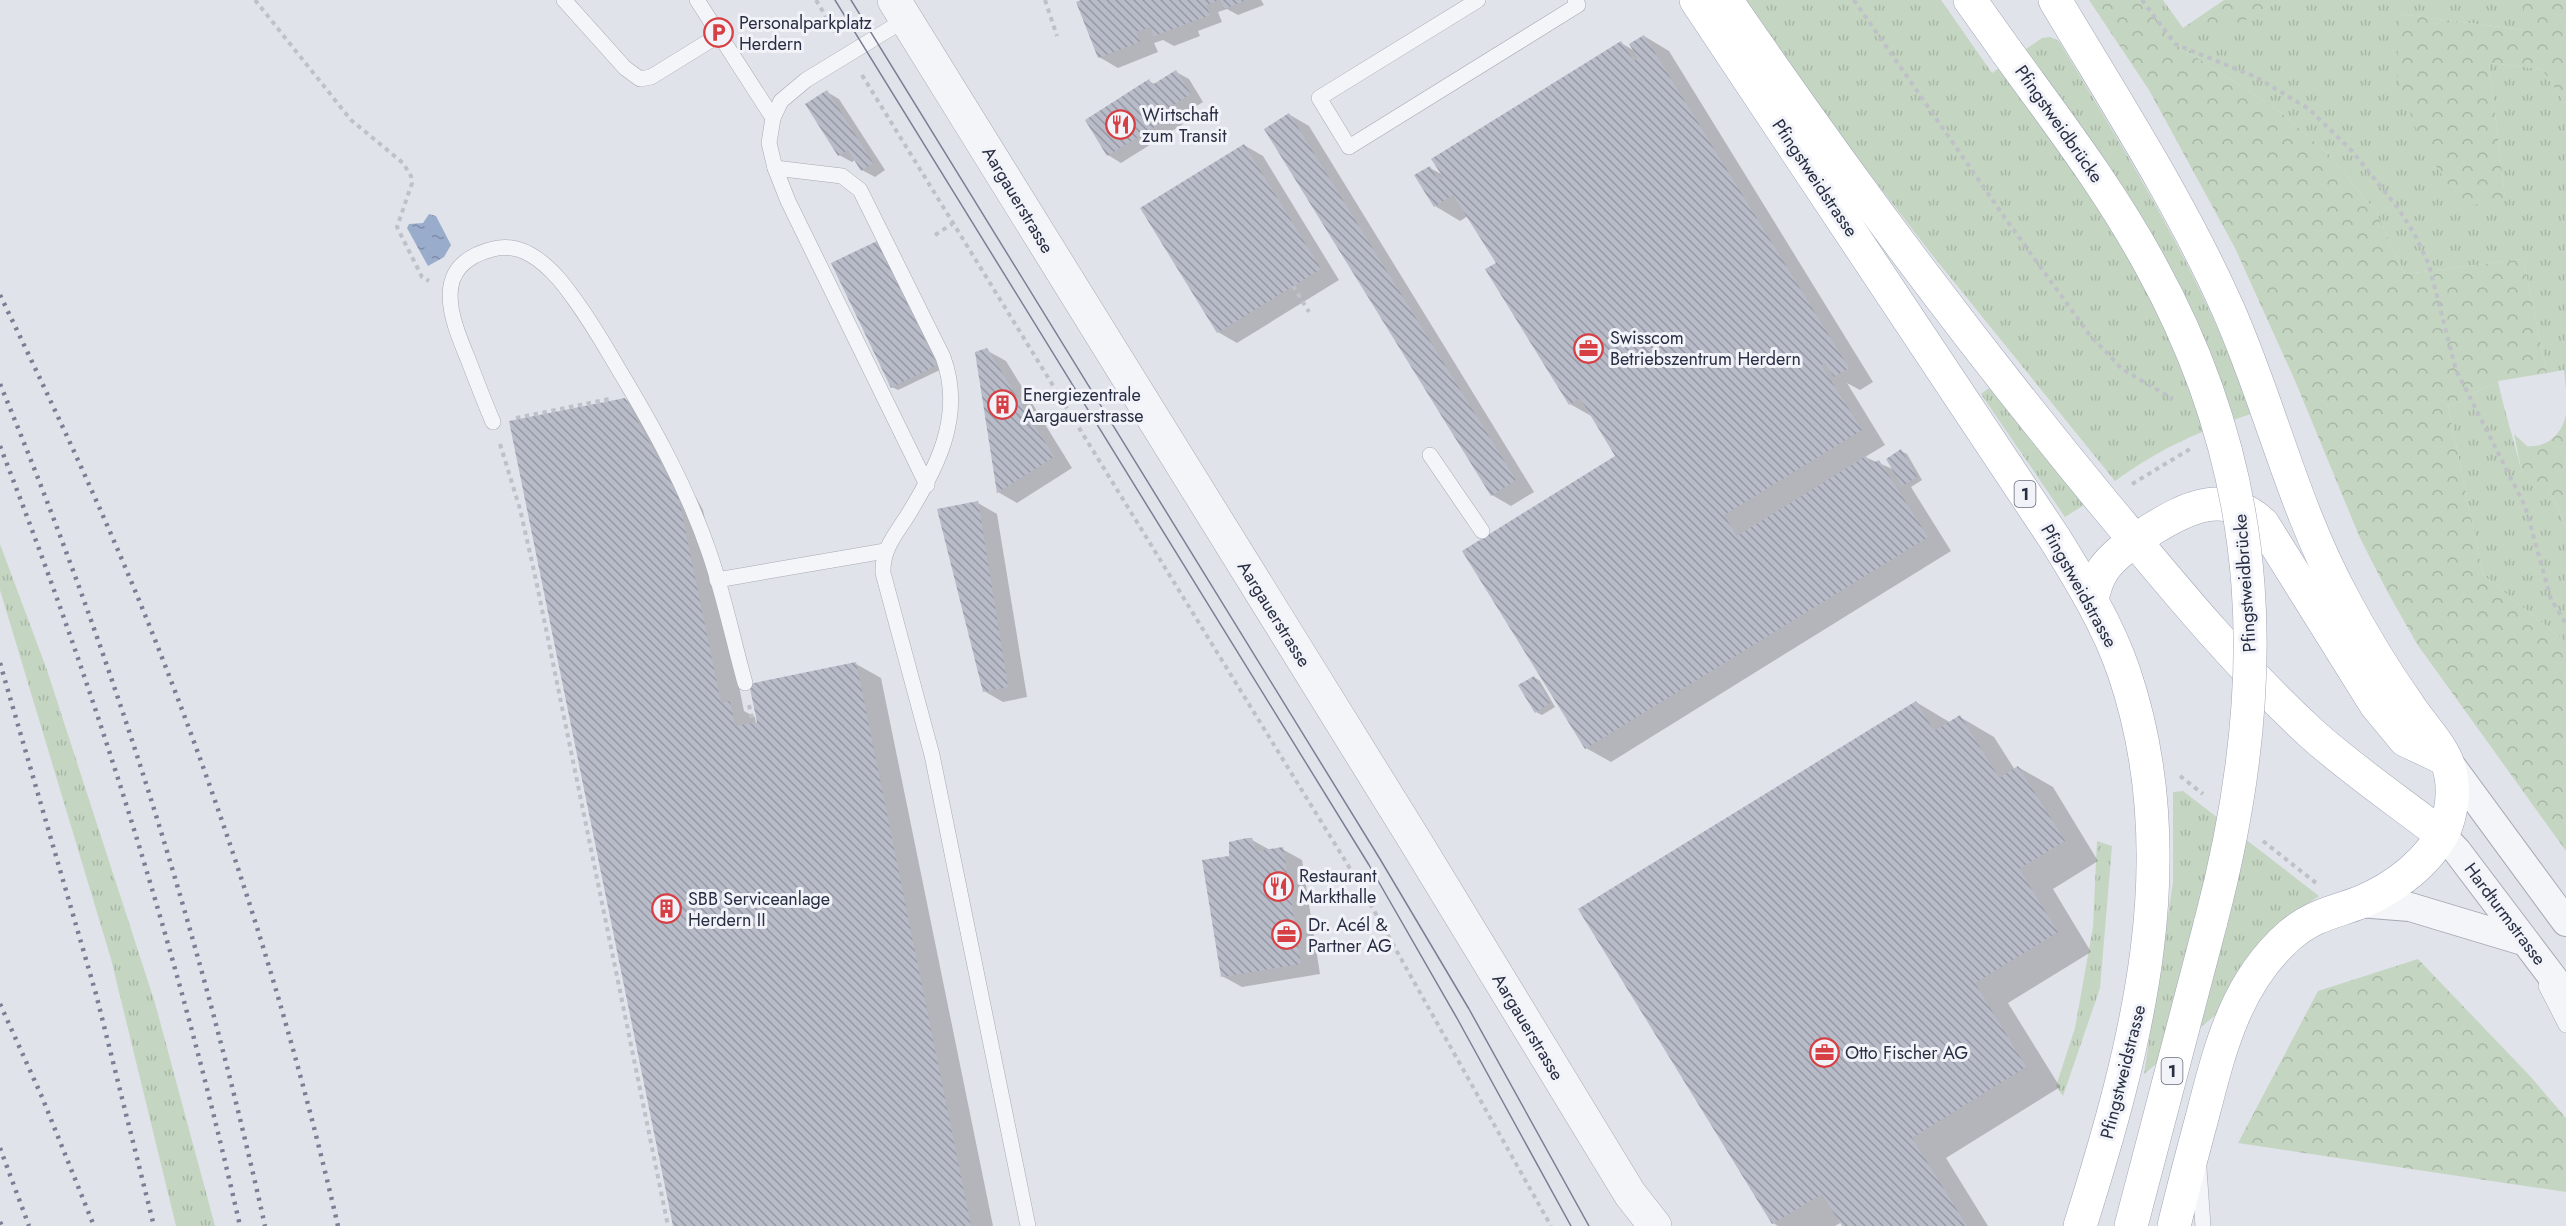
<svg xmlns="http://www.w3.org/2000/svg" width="2566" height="1226" viewBox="0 0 2566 1226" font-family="Jost,sans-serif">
<defs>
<pattern id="grass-tufts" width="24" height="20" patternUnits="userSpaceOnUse" patternTransform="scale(1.5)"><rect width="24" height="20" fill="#c4d5c1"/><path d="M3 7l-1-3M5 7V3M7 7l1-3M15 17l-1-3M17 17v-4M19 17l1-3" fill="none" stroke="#a8b7a7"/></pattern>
<pattern id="forest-crowns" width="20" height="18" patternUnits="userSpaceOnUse" patternTransform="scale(1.5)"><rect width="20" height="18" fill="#c4d5c1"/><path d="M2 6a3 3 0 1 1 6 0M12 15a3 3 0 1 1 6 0" fill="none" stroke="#a8b7a7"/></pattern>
<pattern id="water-ripples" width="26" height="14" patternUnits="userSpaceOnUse" patternTransform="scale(1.5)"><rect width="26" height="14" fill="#9aaccc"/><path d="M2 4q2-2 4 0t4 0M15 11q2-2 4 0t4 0" fill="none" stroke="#7e8ca7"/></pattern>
<pattern id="building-back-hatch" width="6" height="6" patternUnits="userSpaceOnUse" patternTransform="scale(1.5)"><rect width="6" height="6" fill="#b8bcc8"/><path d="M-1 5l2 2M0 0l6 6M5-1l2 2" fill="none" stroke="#9699a4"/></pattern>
</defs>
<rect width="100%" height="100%" fill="#e1e3ea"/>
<!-- grass -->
<g fill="url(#grass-tufts)">
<path d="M1745,0h196l51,73 50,-35 8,-1 9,4c72,121 147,239 192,373 -54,18 -90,34 -136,67l-182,-225 -104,-135z"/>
<path d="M2142,0h21l20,28 19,-13 15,20 64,-35h243v30l-125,-16 106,183 -16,-134 53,6 24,36v285l-2,-20 -17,3 -24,-114 -118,15 -29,-62 -45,-56 -57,-49 -99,-63z"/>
<path d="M2498,381c7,35 19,67 26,101l26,9 16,36v115l-83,-67 -35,-169z"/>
<path d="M1989,388l95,117 -19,12 -84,-123z"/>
<path d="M0,544l47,126 108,333 60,223h-39l-65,-267 -111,-369z"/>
<path d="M2183,791l136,105 -41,28 -60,89 -74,61 29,-192v-90z"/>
<path d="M2097,841l15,5 -12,142 -37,108 -7,-10 19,-58 18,-101z"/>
</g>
<!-- forest -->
<g fill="url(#forest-crowns)">
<path d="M2089,0h53l33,44 99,63 57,49 45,56 29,62 118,-15 24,114 -49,8 -50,25 35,169 83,67v209l-149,-207 -30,-53 -27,-53 -64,-155 -61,-135 -86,-158z"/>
<path d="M2224,0h57l-64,36 -15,-21z"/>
<path d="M2524,0h42v105l-24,-36 -53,-6 16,134 -42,11 -42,-66 -24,-64 2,-64 125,16z"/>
<path d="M2566,414v113l-16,-36 -26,-8 -10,-49 13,12c21,2 35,-12 39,-32z"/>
<path d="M2418,959l112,117 36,42v74l-328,-49 80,-152z"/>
</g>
<!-- water -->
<path fill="url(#water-ripples)" d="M429,214l7,2 15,29 -7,12 -16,9 -21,-38 2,-4 14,-1z"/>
<!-- shadow -->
<g fill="#0003">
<path d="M1085,0h176l3,5 -26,10 -11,-6 -9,3 4,10 -24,9 2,5 -26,10 -11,-6 -9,3 4,9 -40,16 -19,-11z"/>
<path d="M1644,36l25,15 204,331 -13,8 -13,-7 38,62 -20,12 30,13 6,-19 6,3 15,26 -11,7 40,64 -340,211 -25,-14 31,-291 -24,-40 -23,-13 -72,-140 -30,-48 -8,5 -25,-15 -5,-38 13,7 178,-132 14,8z"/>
<path d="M1176,72l13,7 14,23 -24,15 4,7 -62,39 -13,-8 -21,-35 62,-39 7,4z"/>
<path d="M827,92l12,7 46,71 -10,7 -13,-7 -6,-11 -4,3 -13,-7z"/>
<path d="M1290,115l19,11 225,366 -23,14 -19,-11z"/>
<path d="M1244,145l19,11 76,124 -102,63 -19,-11z"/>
<path d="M877,242l6,4 59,123 -44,21 -6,-3z"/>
<path d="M986,350l20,11 66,107 -55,35 -19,-11z"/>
<path d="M625,399l25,15 53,96 41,201 11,6 1,7 100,-60 25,14 112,548h-318z"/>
<path d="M978,503l19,11 30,183 -24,5 -19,-11z"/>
<path d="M1534,677l6,4 15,26 -13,8 -6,-3z"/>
<path d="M1916,702l35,21 9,-6 34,20 21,33 3,-3 35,20 45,74 -45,28 38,63 -83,51 52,84 -114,71 42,68h-144l-2,-4 -7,4h-57l-5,-3 -193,-313z"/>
<path d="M1252,840l18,10 12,-1 20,11 18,114 -78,13 -20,-11 9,-119 -2,-10 5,-6z"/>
</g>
<!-- building -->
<g fill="url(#building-back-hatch)">
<path d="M1081,0h138l-13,5 4,10 -56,21 -4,-9 -14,5 4,10 -42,16 -22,-56z"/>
<path d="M1220,0h27l-23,9z"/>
<path d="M1644,35l205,333 -15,9 -9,-14 -4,2 41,65 -138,85 13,21 129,-80 5,8 8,-4 49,77 -343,212 -123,-198 153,-95 -35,-58 -11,7 -84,-136 11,-6 -43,-68 -19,12 -20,-32 16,-9 8,14 5,-3 -12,-18 190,-118 13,20 4,-3 -9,-14z"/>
<path d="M1176,70l15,24 -24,15 5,7 -65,40 -22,-36 64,-41 3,6z"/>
<path d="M827,90l46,73 -12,8 -13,-21 -10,6 -33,-52z"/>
<path d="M1289,113l227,367 -25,16 -227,-367z"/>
<path d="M1244,144l77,125 -104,64 -77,-125z"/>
<path d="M877,241l60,124 -46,23 -60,-125z"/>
<path d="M987,348l67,109 -57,36 -22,-141z"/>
<path d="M625,398l53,97 43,208 9,-2 5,25 22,-4 -8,-38 107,-22 115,564h-298l-164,-805z"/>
<path d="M1901,449l16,28 -15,9 -16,-27z"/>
<path d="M978,501l30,186 -25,5 -46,-183z"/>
<path d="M1534,676l16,27 -15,10 -17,-28z"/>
<path d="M1916,701l18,30 26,-16 39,63 19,-12 47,75 -46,28 39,63 -83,51 51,84 -114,71 55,88h-125l-20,-32 -50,30 -194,-315z"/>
<path d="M1247,838h5l4,13 27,-4 18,117 -80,13 -19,-117 27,-4v-14z"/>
</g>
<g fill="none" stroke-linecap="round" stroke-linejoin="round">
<defs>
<g id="service">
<path d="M564,0l61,68 15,11 11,-2 68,-42"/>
<path d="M697,0l76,118"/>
<path d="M1478,0l-159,98 30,49 229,-142 -3,-5"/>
<path d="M906,19l-100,61 -25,21 -8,17 -4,25 6,25 13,33 139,284"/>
<path d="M775,168l67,8 18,14 83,167c22,59 -7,113 -37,161 -12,18 -24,33 -23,55l49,182 96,471"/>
<path d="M493,422c-9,-21 -17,-42 -25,-63 -18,-43 -38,-94 25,-110 27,-7 49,11 66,30 23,28 42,60 60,91 35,58 68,118 90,182 15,43 24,88 36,131"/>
<path d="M1430,455l52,76"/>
<path d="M717,580l168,-29"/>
<path d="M2546,986l20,39"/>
<path d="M2199,1169l4,57"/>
</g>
<g id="minor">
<path d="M2447,760l119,162"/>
<path d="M2442,835l15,16 109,144"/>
<path d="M2359,903l51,4 113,34"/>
</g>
<path id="tertiary" d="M894,0l520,839 216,355 25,32"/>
<g id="primary">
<path d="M1696,0l359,539c26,42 53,86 69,133 63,186 13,373 -44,554"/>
<path d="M1726,0c120,175 245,343 380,506 65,78 130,158 205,227 41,37 87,68 131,102"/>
<path d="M1970,0l37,52"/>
<path d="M2055,0c60,101 125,201 173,309 42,95 65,197 115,289 19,36 40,71 64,105 12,19 32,39 40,59 8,20 6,45 -1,64 -14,34 -51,62 -85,76 -28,11 -46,12 -71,33 -54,47 -70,113 -87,179 -10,37 -20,75 -29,112"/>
<path d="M2092,600c2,-10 5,-21 11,-30 11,-16 30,-28 46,-39 38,-24 76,-43 114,-7l113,181 29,35 38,18"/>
<path d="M2131,1226l80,-305"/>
</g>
</defs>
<!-- service casing -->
<use href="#service" stroke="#a6a9b5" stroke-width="16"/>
<!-- minor casing -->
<use href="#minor" stroke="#a6a9b5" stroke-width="30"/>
<!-- tertiary casing -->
<use href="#tertiary" stroke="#a6a9b5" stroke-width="34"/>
<!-- primary casing -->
<use href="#primary" stroke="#9fa6b7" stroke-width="34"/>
<!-- path -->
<g stroke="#bfc1c9" stroke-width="4" stroke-dasharray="4.5 4.5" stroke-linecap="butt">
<path d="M255,0l96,120 52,43 8,13 1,7 -15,44 25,50 7,4"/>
<path d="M816,0l20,33"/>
<path d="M1045,0l12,36"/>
<path d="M1854,0l151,218 84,116 33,35 51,30"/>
<path d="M2142,0l33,44 81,33 53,32 43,42 46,57 17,27 14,30 27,105 69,136 26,93 15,25"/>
<path d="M862,75l492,800 197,351"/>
<path d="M935,235l17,-11"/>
<path d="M1293,286l16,26"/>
<path d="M516,418l93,-19"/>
<path d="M500,444l20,65 16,71 132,646"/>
<path d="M2132,484l58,-35"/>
<path d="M749,705l4,18"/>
<path d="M2180,776l23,18"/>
<path d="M2263,841l53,42"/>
</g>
<!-- service -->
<use href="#service" stroke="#f4f5f8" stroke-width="15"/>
<!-- minor -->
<use href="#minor" stroke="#f4f5f8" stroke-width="28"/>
<!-- tertiary -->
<use href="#tertiary" stroke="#f4f5f8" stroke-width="33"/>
<!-- primary -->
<use href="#primary" stroke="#fff" stroke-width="33"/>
<!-- tram -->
<g stroke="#798095" stroke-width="1.5">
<path d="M835,0l534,865 89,155 113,206"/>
<path d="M851,0l529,859 89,150 120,217"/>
</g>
<!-- rail -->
<g stroke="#798095" stroke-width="4.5" stroke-dasharray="3 6" stroke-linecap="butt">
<path d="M0,295c57,118 113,237 161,360 73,186 132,376 177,571"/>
<path d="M0,384c113,272 201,554 265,842"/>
<path d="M0,446c99,254 180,514 240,780"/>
<path d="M0,663l96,331 58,232"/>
<path d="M0,1004l42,93 52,129"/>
<path d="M0,1148l29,78"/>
<path d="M0,1222l2,4"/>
</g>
<defs>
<path id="primary-bridge" d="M2007,52c50,69 103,138 144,214 118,214 121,423 60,655"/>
</defs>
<!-- primary-bridge casing -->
<use href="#primary-bridge" stroke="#9fa6b7" stroke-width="34" stroke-linecap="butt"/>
<!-- primary-bridge -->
<use href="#primary-bridge" stroke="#fff" stroke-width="33"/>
</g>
<!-- icons -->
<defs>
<symbol id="parking-ring" viewBox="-11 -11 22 22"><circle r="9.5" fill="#f1f3f8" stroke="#d63f43" stroke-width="1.5"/><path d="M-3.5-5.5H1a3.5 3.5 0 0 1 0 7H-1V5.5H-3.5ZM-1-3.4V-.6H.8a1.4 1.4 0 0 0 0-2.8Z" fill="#d63f43"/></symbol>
<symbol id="restaurant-ring" viewBox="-11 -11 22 22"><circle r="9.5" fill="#f1f3f8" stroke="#d63f43" stroke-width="1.5"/><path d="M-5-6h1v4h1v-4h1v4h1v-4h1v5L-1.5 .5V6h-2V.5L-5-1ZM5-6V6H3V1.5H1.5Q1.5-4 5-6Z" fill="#d63f43"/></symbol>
<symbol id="office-ring" viewBox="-11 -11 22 22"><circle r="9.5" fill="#f1f3f8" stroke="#d63f43" stroke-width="1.5"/><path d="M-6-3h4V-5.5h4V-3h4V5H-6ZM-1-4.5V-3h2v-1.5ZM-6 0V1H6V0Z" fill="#d63f43"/></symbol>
<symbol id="building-ring" viewBox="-11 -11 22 22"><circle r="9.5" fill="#f1f3f8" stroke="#d63f43" stroke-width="1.5"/><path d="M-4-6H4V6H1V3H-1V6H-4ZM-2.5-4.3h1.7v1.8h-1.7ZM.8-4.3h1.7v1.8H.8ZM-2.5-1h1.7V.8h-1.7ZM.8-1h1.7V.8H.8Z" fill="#d63f43"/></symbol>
</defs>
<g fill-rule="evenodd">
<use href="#parking-ring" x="702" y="16" width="33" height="33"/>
<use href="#restaurant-ring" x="1104" y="108" width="33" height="33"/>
<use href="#office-ring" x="1572" y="332" width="33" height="33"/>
<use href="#building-ring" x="986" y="388" width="33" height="33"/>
<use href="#restaurant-ring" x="1262" y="870" width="33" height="33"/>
<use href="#building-ring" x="650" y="892" width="33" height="33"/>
<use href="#office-ring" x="1270" y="918" width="33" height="33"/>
<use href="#office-ring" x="1808" y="1036" width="33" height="33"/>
</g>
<g text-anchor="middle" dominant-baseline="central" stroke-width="6" stroke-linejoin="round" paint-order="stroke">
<!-- shield labels -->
<g fill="#f1f3f8" stroke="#646979" stroke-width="1.5">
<rect x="2014.5" y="481" width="21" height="26" rx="4.5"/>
<rect x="2161.5" y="1058" width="21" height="26" rx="4.5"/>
</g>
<g font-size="16" font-weight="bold" fill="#282e43">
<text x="2025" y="494">1</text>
<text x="2172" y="1071">1</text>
</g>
<!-- poi labels -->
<g font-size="18" fill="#282e43" stroke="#f1f3f8" text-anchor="start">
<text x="739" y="23">Personalparkplatz<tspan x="739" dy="21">Herdern</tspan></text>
<text x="1142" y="115">Wirtschaft<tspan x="1142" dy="21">zum Transit</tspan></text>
<text x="1610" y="338">Swisscom<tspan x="1610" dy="21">Betriebszentrum Herdern</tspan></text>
<text x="1023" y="395">Energiezentrale<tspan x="1023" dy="21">Aargauerstrasse</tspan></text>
<text x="1299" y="876">Restaurant<tspan x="1299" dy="21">Markthalle</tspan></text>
<text x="688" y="899">SBB Serviceanlage<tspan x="688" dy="21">Herdern II</tspan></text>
<text x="1308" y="925">Dr. Acél &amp;<tspan x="1308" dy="21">Partner AG</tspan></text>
<text x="1845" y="1053">Otto Fischer AG</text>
</g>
<!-- street labels -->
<g font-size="18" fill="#282e43" stroke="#f1f3f8">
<text transform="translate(2059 124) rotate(55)">Pfingstweidbrücke</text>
<text transform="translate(1815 178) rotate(56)">Pfingstweidstrasse</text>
<text transform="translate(1018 200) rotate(59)">Aargauerstrasse</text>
<text transform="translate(2245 583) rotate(-94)">Pfingstweidbrücke</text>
<text transform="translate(2079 586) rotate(61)">Pfingstweidstrasse</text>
<text transform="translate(1274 614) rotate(58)">Aargauerstrasse</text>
<text transform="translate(2505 914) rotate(53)">Hardturmstrasse</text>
<text transform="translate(1528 1027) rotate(59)">Aargauerstrasse</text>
<text transform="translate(2123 1072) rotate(-76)">Pfingstweidstrasse</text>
</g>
</g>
</svg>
